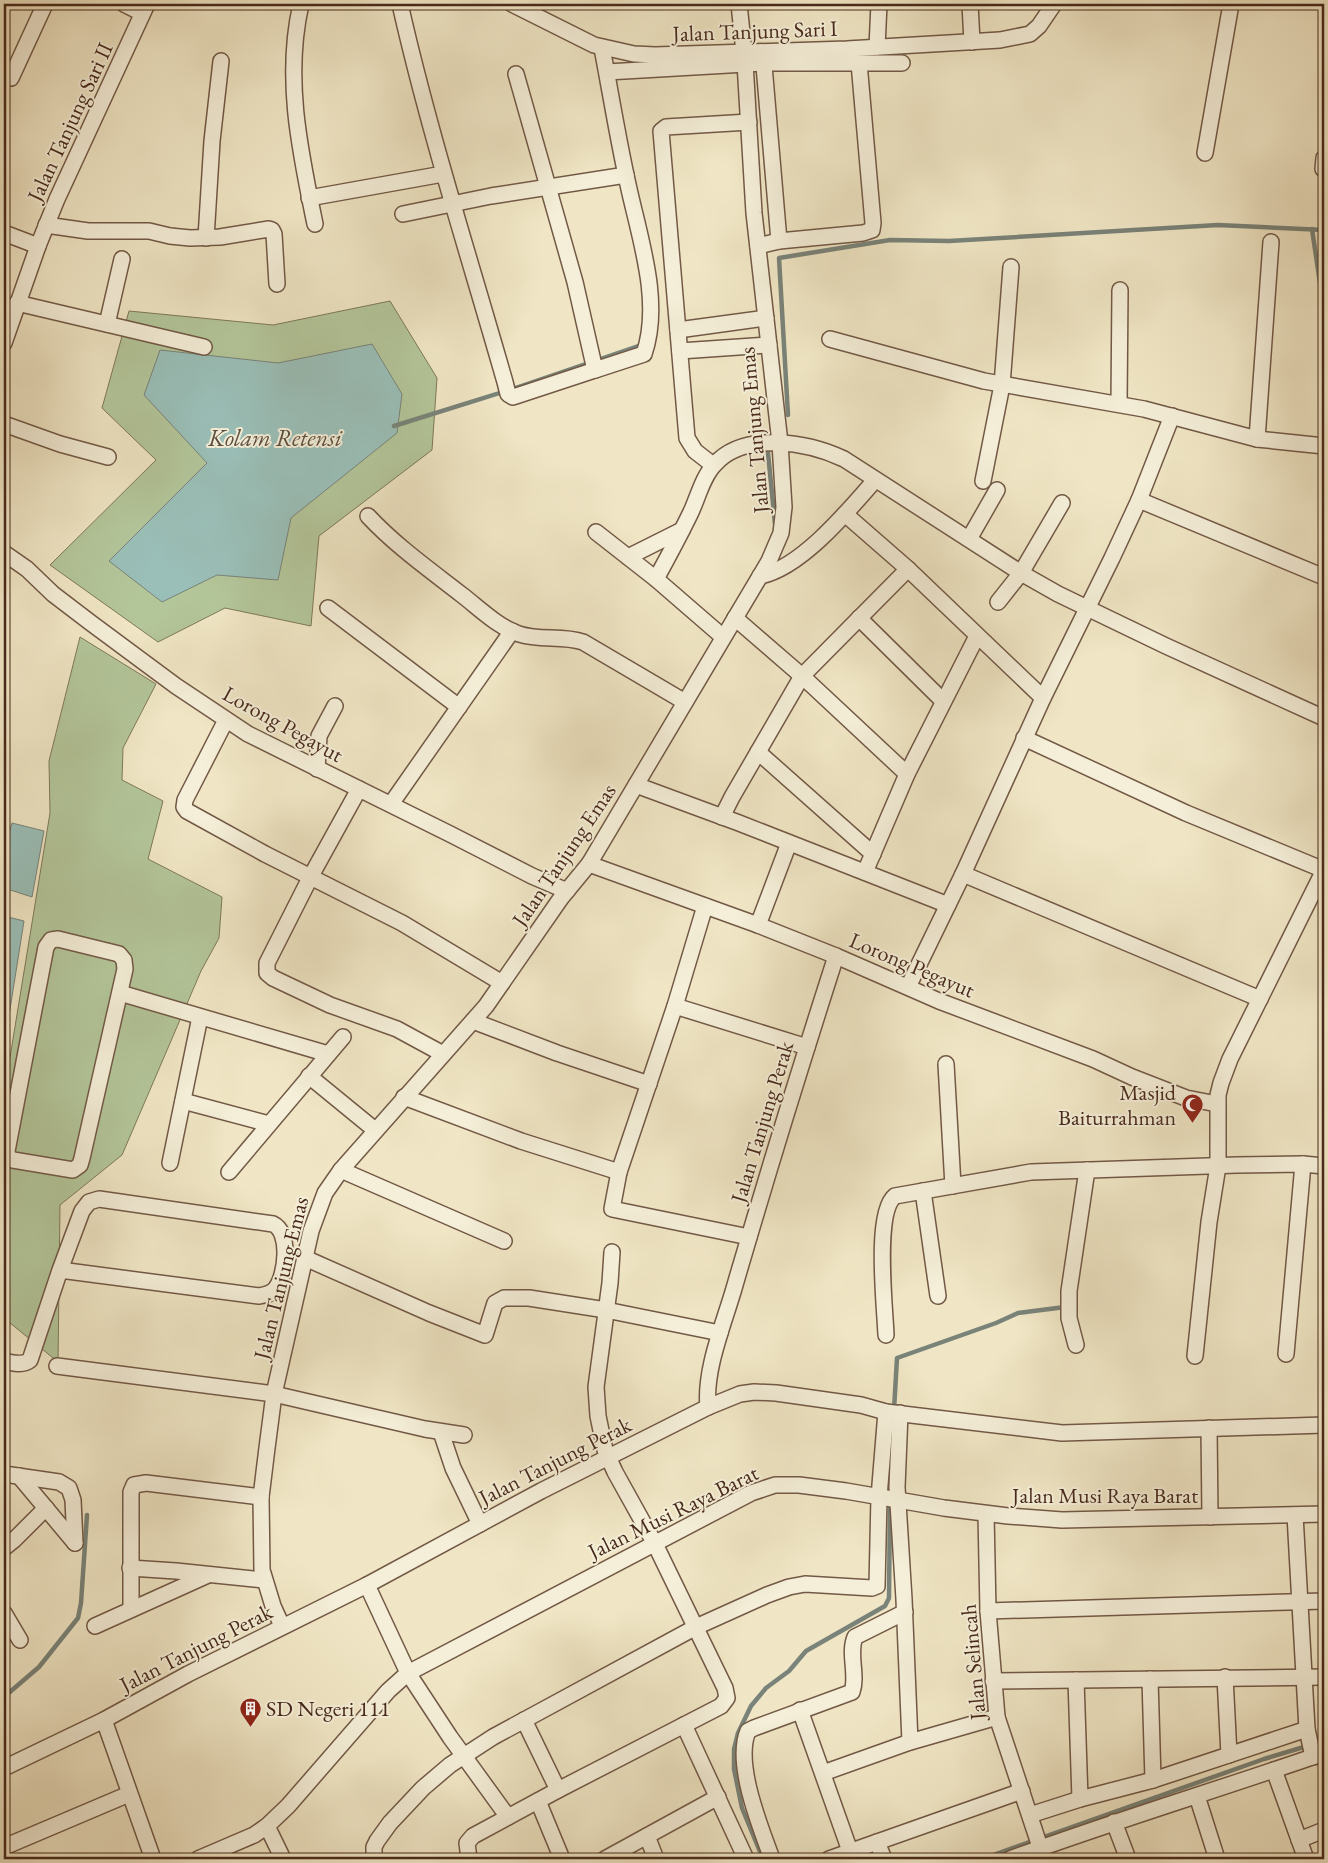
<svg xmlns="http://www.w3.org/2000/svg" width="1328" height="1863" viewBox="0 0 1328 1863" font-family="'EB Garamond',serif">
<rect width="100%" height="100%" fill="#f0e6c5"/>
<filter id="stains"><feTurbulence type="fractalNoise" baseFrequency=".004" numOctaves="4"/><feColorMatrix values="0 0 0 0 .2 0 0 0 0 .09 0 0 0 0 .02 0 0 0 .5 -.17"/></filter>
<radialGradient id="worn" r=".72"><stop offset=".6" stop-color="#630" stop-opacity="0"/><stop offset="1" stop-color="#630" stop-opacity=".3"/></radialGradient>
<!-- green -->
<g fill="#b3c69a" stroke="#7e785a">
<path d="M390,301l47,77 -5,72 -113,86 -8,90 -86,-18 -67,34 -108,-77 106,-105 -54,-52 27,-97 144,14z"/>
<path d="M80,637l76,47 -33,64 -1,32 41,21 -15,58 74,38 -3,41 -18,33 -79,184 -62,50 -2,157 -54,-44v-224l46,-281 -1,-52z"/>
</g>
<!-- water -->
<g fill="#9abfb8" stroke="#798379">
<path d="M372,344l30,50 -5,39 -106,85 -13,62 -61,-5 -55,27 -53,-41 98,-98 -63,-68 16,-45 118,13z"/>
<path d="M12,823l32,8 -12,66 -28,-9v-37z"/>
<path d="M4,916l20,5 -16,101 -4,-1z"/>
</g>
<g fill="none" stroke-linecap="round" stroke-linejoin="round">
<!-- stream -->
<g stroke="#798379" stroke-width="4.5">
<path d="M1312,229l12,81"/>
<path d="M788,415l-9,-157 111,-18 59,1 269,-16 106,5"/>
<path d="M394,426l128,-40 120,-41"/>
<path d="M768,453l7,71"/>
<path d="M894,1410l3,-52 99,-35 22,-10 47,-6"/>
<path d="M4,1697l35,-30 39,-49 3,-15 6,-88"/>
<path d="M763,1859l-21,-51 -8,-39v-20l4,-16 13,-27 15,-18 23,-17 17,-20 79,-45 4,-8 1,-97"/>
<path d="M982,1859l282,-100 60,-18"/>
</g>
<defs>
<g id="street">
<path d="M124,4l18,9"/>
<path d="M301,4c-17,74 -1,147 14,220"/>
<path d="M400,4c29,128 69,252 105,378l3,12 5,3 82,-27 -20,-88 -59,-208"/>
<path d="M512,4l82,41 40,9 21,1 192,-6 153,-9 30,-6 9,-8 15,-22"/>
<path d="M739,4l5,48"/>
<path d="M970,4l2,38"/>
<path d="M877,47l2,-43"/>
<path d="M763,54l16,187"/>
<path d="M607,72l156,-9h139"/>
<path d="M11,78l34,-74"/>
<path d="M1205,153l26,-149"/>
<path d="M1323,169l1,-11"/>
<path d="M309,198l134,-24"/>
<path d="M403,214l88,-18 135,-21"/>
<path d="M46,225l42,6h61l21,5 20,2 30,-1 49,-8 3,1 2,4 3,50"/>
<path d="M4,233l34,13"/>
<path d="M206,238l6,-97 9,-80"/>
<path d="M758,246l21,-5 84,-8 9,-3 1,-7 -14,-160"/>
<path d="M17,303l187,44"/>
<path d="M107,324l15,-65"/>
<path d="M678,330l88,-12"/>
<path d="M830,339l154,42 160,28 113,30 67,7"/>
<path d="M4,343l34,-97 19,-47 90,-195"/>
<path d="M680,351l89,-6"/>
<path d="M595,370l49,-16c19,-55 -7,-123 -18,-179 -9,-42 -16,-85 -24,-127"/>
<path d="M1119,404l1,-114"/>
<path d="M4,424l56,20 48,13"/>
<path d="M1257,439l14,-197"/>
<path d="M713,465l-18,-14 -8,-13 -26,-307 5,-4 83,-5"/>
<path d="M983,481l19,-96 9,-118"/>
<path d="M1139,500l185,77"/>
<path d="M845,514l63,55 135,129"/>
<path d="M368,516c28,30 62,54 94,79 17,13 36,32 57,39 21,7 43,1 64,8l102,60"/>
<path d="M596,532l60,47 67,58"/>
<path d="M969,539l28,-49"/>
<path d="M4,553l23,16 26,25 38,29 85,63 72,48 202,100 82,42 35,15"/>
<path d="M628,557l54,-27"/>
<path d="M760,576c41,-8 88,-65 115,-96"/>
<path d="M656,579c12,-22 24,-44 35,-67 7,-15 12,-36 24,-48 29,-33 93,-22 129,-5l177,114 37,21 108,52 158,72"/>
<path d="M998,602l23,-29 41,-70"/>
<path d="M328,608l131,99"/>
<path d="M735,618l67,58 105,98"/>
<path d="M859,618l84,83"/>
<path d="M226,720l-41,80 -1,7 3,4 78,43 137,69 100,60"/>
<path d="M1024,738l162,75 138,57"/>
<path d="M758,752l115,102"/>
<path d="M317,769l2,-33 16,-30"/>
<path d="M636,785l103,38 209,82"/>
<path d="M359,789l-48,87 -44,87v10l6,5 57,27 67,24 46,25"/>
<path d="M391,804l121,-173"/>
<path d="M722,817l10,-20 70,-121 106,-107"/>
<path d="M589,864l169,61 78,31 103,45 154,58 39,18 54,21 31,6"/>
<path d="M865,872l42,-98 70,-138"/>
<path d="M963,874l297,125"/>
<path d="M705,906l-30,100 -56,166 -7,37 137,28"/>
<path d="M758,925l31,-82"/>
<path d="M58,939l61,15 5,6 1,9 -43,189 -2,7 -7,5 -60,-10 -5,-3 -1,-6 39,-204 5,-7z"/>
<path d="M908,987l55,-113 80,-176 69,-140 27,-58 33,-84"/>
<path d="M120,993l208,61"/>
<path d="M675,1006l132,41"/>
<path d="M473,1021l84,32 92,31"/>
<path d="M946,1064l7,122"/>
<path d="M309,1076l66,54"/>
<path d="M404,1097l117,44 98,31"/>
<path d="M183,1101l86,23"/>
<path d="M170,1163l30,-146"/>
<path d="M341,1170l163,71"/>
<path d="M229,1172l114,-135"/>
<path d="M923,1191l15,105"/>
<path d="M305,1258l124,55 56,22 10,-32 9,-5h25l77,12 114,23"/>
<path d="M886,1335c-1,-27 -12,-123 9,-139l136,-24 206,-7 66,-1 21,2"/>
<path d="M1076,1345l-7,-27v-27l18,-121"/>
<path d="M1286,1354l17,-190"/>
<path d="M1195,1356l14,-134 9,-56v-71l3,-12 9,-24 94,-189"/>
<path d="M4,1361c8,2 19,5 26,-1l30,-90 22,-59 7,-9 10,-3 174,25c18,8 13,51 3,64 -4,6 -11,7 -17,8l-199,-26"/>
<path d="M57,1366l217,28 151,35 39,6"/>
<path d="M708,1407c-4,-38 17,-86 27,-122 32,-110 66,-220 101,-329"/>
<path d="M900,1413l-3,74 7,112 6,143"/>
<path d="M1209,1428l1,89"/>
<path d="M441,1432l12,36 27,56"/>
<path d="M4,1474l55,8 10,6 4,12 2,43"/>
<path d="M19,1476l56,67"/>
<path d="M986,1514l2,97 9,106 47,142"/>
<path d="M1295,1515l12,214 6,28"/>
<path d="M4,1548l10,-8 32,-32"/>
<path d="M130,1568l46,3 88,9"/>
<path d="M367,1585l41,88 42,64 58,80"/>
<path d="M131,1609v-117l3,-7 12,-2 115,14"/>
<path d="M988,1611l336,-10"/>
<path d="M4,1613l16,27"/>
<path d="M95,1626l113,-51"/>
<path d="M282,1626l-9,-20 -11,-36 -1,-73 6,-49 7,-54 37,-163 14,-38 16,-23 145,-164 75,-108 28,-34 180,-303 12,-28 3,-26 -4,-64 -26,-230 -9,-150"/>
<path d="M1225,1677l4,78"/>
<path d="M1150,1679l3,101"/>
<path d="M1076,1680l4,119"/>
<path d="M993,1681l331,-4"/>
<path d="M800,1710l50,141"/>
<path d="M104,1720l49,139"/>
<path d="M524,1720l34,70"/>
<path d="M684,1725l62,134"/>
<path d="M4,1768l100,-48 84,-46 179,-89 174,-94 167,-84 32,-13 14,-2 22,1 85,12 25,7 176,21 262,-8"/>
<path d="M1274,1770l32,89"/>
<path d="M823,1773l87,-31 87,-25"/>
<path d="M1197,1796l20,63"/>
<path d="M538,1801l24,58"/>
<path d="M1030,1815l50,-16 73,-19 154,-51"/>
<path d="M1114,1822l14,37"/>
<path d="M267,1826l16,33"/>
<path d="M647,1836l9,23"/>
<path d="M1299,1840l25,-10"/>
<path d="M877,1842l7,17"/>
<path d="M4,1847l125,-53"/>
<path d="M198,1859l56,-24 13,-9 21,-20 100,-115 20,-18 343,-180 24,-8h24l47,6 98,17 64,8 54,4 262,-6"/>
<path d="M374,1859v-12l3,-6 13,-18 33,-35 27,-23 43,-28 203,-110 71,-32 22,-8 16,-3 67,4 5,-2 2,-89 7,-85"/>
<path d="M469,1859l-2,-16 6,-7 85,-46 163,-84 6,-8 -2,-10 -70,-144 -40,-72 -10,-22 -7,-34 -2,-29 14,-104 2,-31"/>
<path d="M605,1859l113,-62"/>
<path d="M772,1859c-11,-31 -38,-95 -24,-128l6,-3 98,-36c6,-17 -4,-38 3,-55l50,-25"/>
<path d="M829,1859l193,-68"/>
<path d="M1010,1859c104,-38 210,-70 314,-106"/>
</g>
</defs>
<!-- street casing -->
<use href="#street" stroke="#725946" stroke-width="18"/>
<!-- street -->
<use href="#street" stroke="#f5efd9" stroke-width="15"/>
</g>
<!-- icons -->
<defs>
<symbol id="mosque-pin" viewBox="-11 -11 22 30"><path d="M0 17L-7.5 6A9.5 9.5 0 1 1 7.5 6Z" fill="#8f2418" stroke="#f5efd9"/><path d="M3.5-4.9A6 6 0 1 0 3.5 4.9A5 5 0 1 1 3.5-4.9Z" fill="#fff"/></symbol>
<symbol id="building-pin" viewBox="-11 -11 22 30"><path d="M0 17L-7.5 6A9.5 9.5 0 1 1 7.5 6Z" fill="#8f2418" stroke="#f5efd9"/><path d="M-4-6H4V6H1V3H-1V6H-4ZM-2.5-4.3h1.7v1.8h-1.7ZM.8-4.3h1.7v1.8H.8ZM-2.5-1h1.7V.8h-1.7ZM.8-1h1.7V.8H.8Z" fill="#fff"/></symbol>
</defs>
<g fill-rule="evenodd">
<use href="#mosque-pin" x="1180" y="1092" width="25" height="34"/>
<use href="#building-pin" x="238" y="1696" width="25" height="34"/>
</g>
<g text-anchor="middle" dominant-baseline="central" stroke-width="4" stroke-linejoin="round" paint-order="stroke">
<!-- street labels -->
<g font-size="22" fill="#482a1b" stroke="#f5efd9">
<text transform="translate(755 31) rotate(-2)">Jalan Tanjung Sari I</text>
<text transform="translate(70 122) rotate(-65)">Jalan Tanjung Sari II</text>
<text transform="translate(754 430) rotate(-95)">Jalan Tanjung Emas</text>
<text transform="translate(283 724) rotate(29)">Lorong Pegayut</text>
<text transform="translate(564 855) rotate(-56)">Jalan Tanjung Emas</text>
<text transform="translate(912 965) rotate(23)">Lorong Pegayut</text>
<text transform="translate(762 1122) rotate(-73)">Jalan Tanjung Perak</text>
<text transform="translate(281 1278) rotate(-76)">Jalan Tanjung Emas</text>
<text transform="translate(555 1461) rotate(-27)">Jalan Tanjung Perak</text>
<text x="1105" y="1495">Jalan Musi Raya Barat</text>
<text transform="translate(673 1512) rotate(-26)">Jalan Musi Raya Barat</text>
<text transform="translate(196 1648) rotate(-27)">Jalan Tanjung Perak</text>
<text transform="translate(973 1662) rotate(-95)">Jalan Selincah</text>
</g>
<!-- poi labels -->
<g font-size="22" fill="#482a1b" stroke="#f5efd9" text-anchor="end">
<text x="1176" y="1092">Masjid<tspan x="1176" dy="25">Baiturrahman</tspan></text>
<text x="266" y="1708" text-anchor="start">SD Negeri 111</text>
</g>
<!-- water labels -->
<g font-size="24" font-style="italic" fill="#5c4f42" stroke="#f5efd9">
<text x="275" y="437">Kolam Retensi</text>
</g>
</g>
<!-- margin -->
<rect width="1328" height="1863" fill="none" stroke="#f0e6c5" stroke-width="20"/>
<rect x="5" y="5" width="1318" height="1853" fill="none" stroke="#482a1b" stroke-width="2.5"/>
<rect x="10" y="10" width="1308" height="1843" fill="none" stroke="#482a1b"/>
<rect width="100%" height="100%" filter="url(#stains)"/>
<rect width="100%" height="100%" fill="url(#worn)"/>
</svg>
